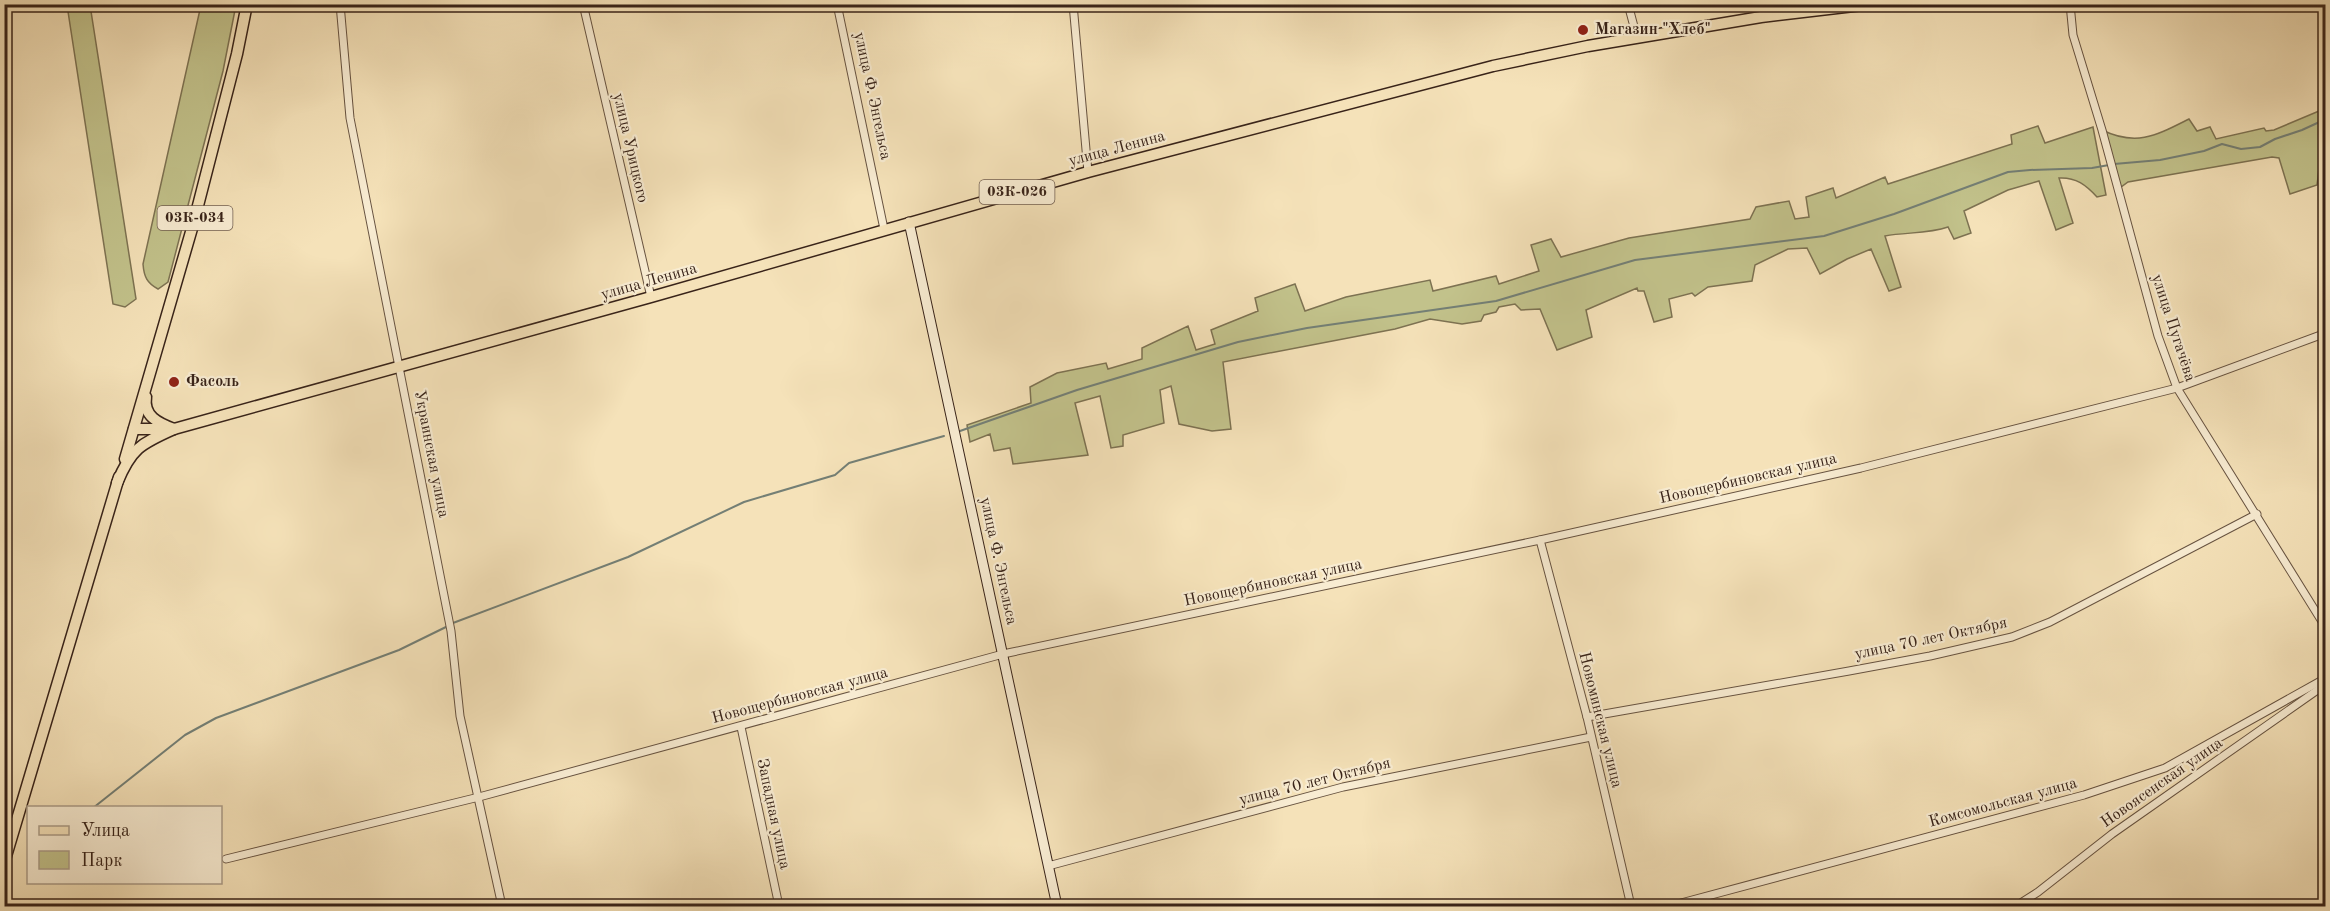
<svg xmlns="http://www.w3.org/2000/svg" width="2330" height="911" viewBox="0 0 2330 911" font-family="'Old Standard TT',serif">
<rect width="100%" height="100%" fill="#f5e2b9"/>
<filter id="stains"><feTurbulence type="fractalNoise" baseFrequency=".00333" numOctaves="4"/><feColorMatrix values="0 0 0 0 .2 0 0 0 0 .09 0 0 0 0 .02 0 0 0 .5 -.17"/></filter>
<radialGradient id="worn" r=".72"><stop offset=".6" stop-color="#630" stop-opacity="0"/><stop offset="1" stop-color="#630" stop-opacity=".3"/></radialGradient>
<!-- green -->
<g fill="#c2c28b" stroke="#7d7252" stroke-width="1.5">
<path d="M67,5h23l46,294 -11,8 -12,-3z"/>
<path d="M201,5h35l-13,66 -55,211 -10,7c-11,-6 -14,-12 -15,-25z"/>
<path d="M2325,110v29l-6,6 1,16 -3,24 -27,9 -11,-36 -7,-1 -144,25 -11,8 -15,-60c35,17 55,5 87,-11l8,12 13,-4 6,12 48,-11 2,3 8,-1 45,-19z"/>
<path d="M2038,126l7,17 48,-16 13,68 -9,2c-11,-12 -21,-20 -38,-19l14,45 -17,7 -17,-49 -31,9 -44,21 7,22 -17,6 -6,-12c-20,7 -42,5 -63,9l16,51 -12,4 -18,-42 -24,10 -27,15 -13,-26 -19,1 -33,16 -3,16 -44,6 -13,9 -3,-3 -23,6 3,18 -18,5 -10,-31h-6l-1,-3 -51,22 6,27 -35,13 -17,-41 -19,1 -6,-6 -16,3 -3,5 -12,3 -3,6 -19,3 -32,-5 -35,10 -172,33 8,67 -19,2 -33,-7 -8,-38 -11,4 4,33 -41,12v11l-12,2 -11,-52 -25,7 13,52 -75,9 -3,-16 -16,3 -4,-17 -20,8 -3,-17 64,-22 -1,-16 27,-14 49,-10 2,6 34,-10v-11l46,-22 8,24 19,-6 -4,-14 47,-19 -3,-13 40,-14 10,27 41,-14 84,-17 3,11 63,-15 3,8 40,-13 -8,-26 20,-6 10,18 68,-19 121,-19 6,-12 33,-6 6,18 14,-2 -3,-20 27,-9 3,10 49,-21 3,7 124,-40 -1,-9z"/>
</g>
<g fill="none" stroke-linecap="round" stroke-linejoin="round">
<!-- stream -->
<g stroke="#747f75" stroke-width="2">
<path d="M2114,164l46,-4 44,-9 18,-7 19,5 19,-2 15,-8 27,-9 24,-11"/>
<path d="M960,431l117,-41 161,-48 69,-14 189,-27 139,-41 189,-24 70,-22 114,-42 22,-2 62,-2 17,-3"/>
<path d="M453,623l175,-66 116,-55 91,-27 14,-12 95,-27"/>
<path d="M93,808l92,-73 31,-17 183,-68 49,-24"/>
</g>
<defs>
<g id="street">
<path d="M340,4l10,114 101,513 9,85 42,190"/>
<path d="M583,4l68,293"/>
<path d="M837,4l47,225"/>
<path d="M1073,4l15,168"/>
<path d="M1628,4l9,34"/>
<path d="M2070,4l3,31 29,95 56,206 19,52 149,240"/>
<path d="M1540,540l47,177 44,189"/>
<path d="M1587,717l262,-46 81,-15 82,-19 38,-15 207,-108"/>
<path d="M741,727l38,179"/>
<path d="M226,859l253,-62 524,-143 537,-114 321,-72 316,-80 149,-55"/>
<path d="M1048,866l295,-79 248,-50"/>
<path d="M1670,906l414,-111 81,-27 161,-90"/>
<path d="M2016,906l22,-14 74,-58 214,-150"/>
</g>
<path id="secondary" d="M909,222l148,684"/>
<g id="primary">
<path d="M146,397c-3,19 12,26 28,32"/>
<path d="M134,429h33"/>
<path d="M125,459l68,-234 44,-171 10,-50"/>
<path d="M117,483c14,-34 23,-39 57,-54l477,-132 437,-125 405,-106 95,-20 173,-29 110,-13"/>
<path d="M4,863l115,-386"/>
</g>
</defs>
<!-- street casing -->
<use href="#street" stroke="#675341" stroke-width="9"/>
<!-- secondary casing -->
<use href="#secondary" stroke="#382319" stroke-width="11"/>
<!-- primary casing -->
<use href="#primary" stroke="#382319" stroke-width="13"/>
<!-- street -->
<use href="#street" stroke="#f8ecd2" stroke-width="7"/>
<!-- secondary -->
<use href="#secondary" stroke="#f8ecd2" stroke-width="9"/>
<!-- primary -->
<use href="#primary" stroke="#f5e2b9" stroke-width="10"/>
</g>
<!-- markers -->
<g fill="#8f2418" stroke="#f8ecd2" stroke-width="2">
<circle cx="1583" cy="30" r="6"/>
<circle cx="174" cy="382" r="6"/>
</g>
<g text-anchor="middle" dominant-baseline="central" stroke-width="4.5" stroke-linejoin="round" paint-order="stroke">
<!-- shield labels -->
<g fill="#f8ecd2" stroke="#725f50" stroke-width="1.5">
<rect x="979.5" y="180" width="75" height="24" rx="4.5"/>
<rect x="157.5" y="206" width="75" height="24" rx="4.5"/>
</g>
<g font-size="15" font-weight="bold" fill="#382319">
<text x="1017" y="192">03К-026</text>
<text x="195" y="218">03К-034</text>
</g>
<!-- poi labels -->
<g font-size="16" font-weight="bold" fill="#382319" stroke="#f8ecd2" text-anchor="start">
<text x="1595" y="30">Магазин "Хлеб"</text>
<text x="186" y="382">Фасоль</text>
</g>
<!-- street labels -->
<g font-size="16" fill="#382319" stroke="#f8ecd2">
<text transform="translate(872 96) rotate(78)">улица Ф. Энгельса</text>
<text transform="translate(630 148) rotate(77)">улица Урицкого</text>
<text transform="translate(1117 149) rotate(-15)">улица Ленина</text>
<text transform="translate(649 282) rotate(-16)">улица Ленина</text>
<text transform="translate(2173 328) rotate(72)">улица Пугачёва</text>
<text transform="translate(431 454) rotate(79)">Украинская улица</text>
<text transform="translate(1748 479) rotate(-13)">Новощербиновская улица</text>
<text transform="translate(998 561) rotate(78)">улица Ф. Энгельса</text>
<text transform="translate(1273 583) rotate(-12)">Новощербиновская улица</text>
<text transform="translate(1931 639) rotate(-12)">улица 70 лет Октября</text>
<text transform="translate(800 696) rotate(-15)">Новощербиновская улица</text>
<text transform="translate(1600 720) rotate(76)">Новоминская улица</text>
<text transform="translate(1315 782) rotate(-14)">улица 70 лет Октября</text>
<text transform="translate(2162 783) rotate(-35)">Новоясенская улица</text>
<text transform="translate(2003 803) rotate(-15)">Комсомольская улица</text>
<text transform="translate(773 814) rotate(78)">Западная улица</text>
</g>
</g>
<!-- margin -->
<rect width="2330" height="911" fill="none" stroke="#f5e2b9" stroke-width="24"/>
<rect x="6" y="6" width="2318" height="899" fill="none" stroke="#382319" stroke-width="3"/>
<rect x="12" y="12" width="2306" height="887" fill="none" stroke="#382319" stroke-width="1.5"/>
<!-- legend -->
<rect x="27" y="806" width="195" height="78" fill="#f8ecd2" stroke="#ab9c88" stroke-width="1.5"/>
<rect x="39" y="826" width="30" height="9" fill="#f5e2b9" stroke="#ab9c88" stroke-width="1.5"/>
<text x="81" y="836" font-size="18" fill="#382319">Улица</text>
<rect x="39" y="851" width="30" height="18" fill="#c2c28b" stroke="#ab9c88" stroke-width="1.5"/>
<text x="81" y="866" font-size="18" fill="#382319">Парк</text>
<rect width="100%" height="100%" filter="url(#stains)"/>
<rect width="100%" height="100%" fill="url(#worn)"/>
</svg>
